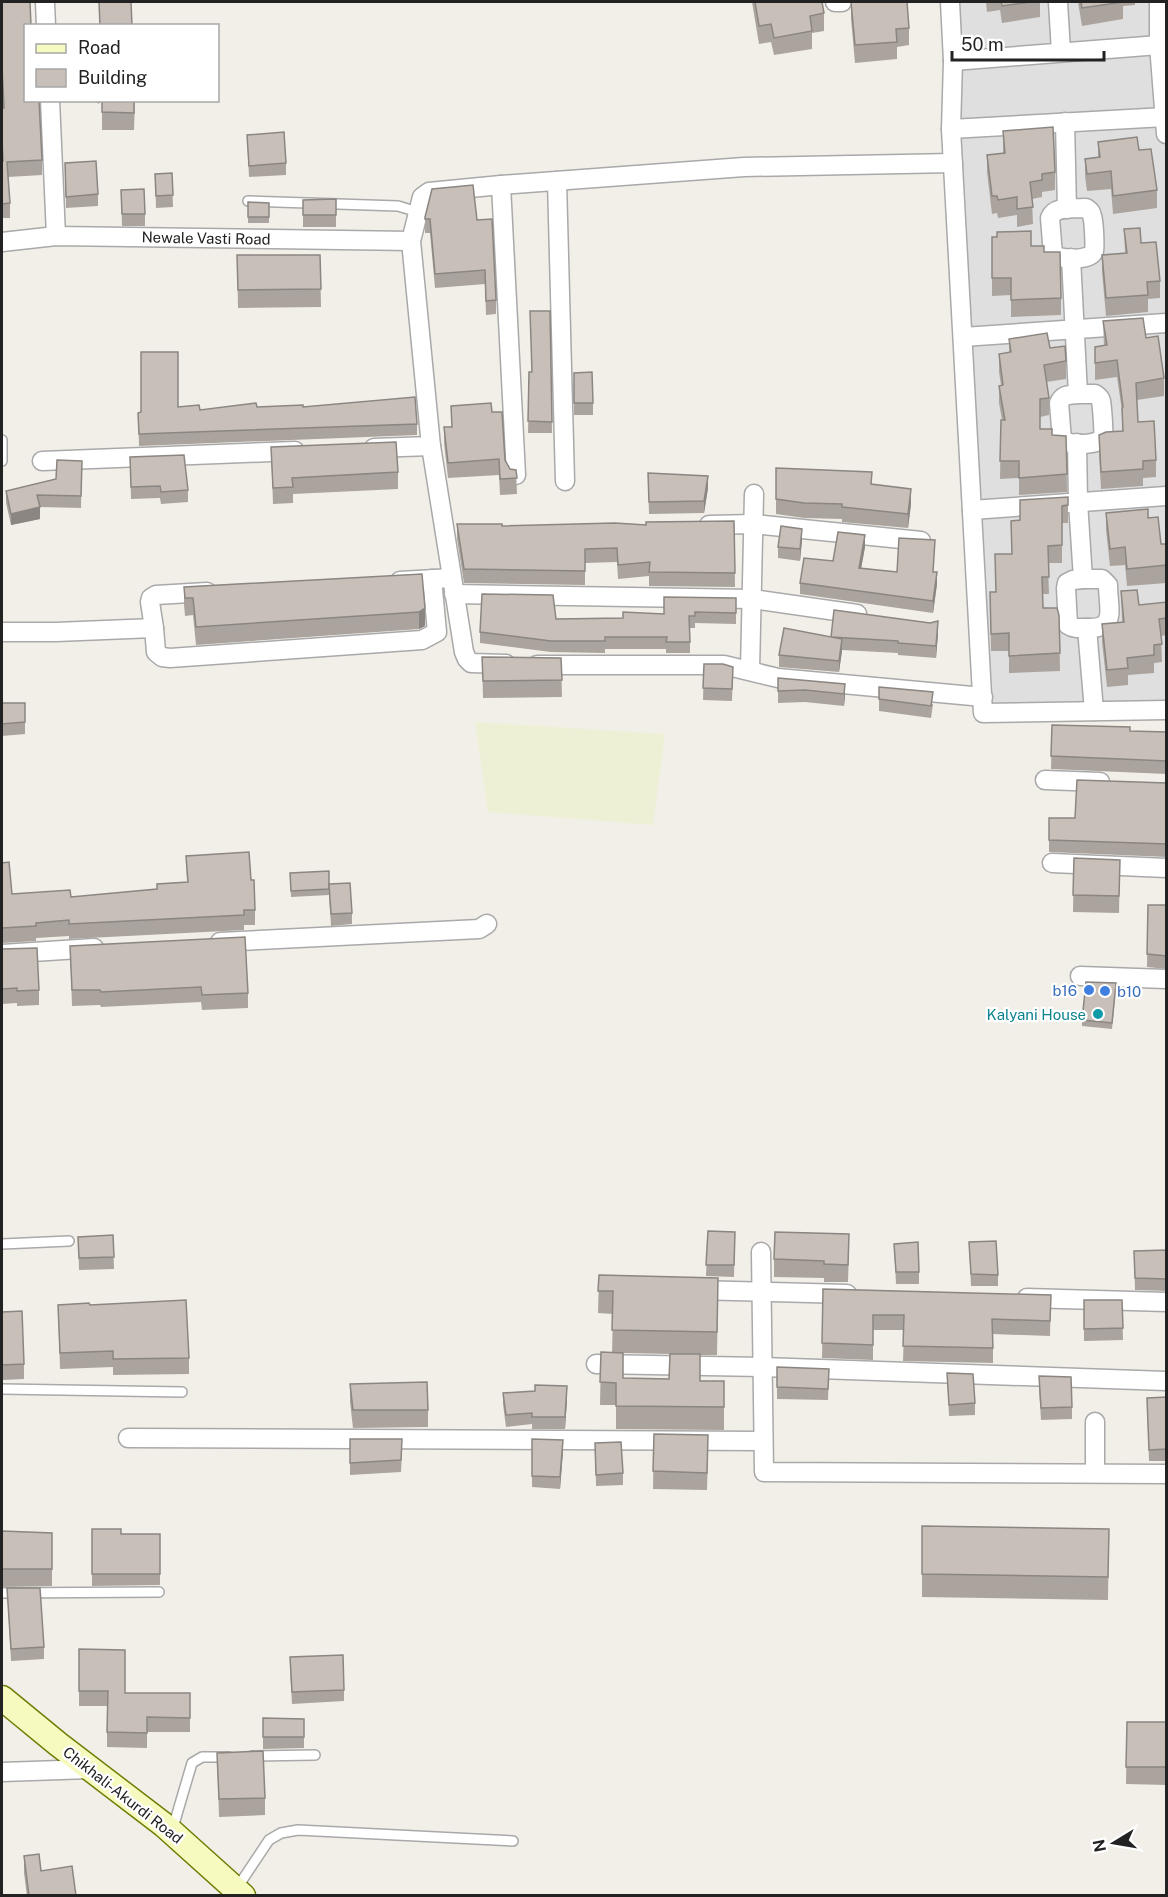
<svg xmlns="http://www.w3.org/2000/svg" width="1168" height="1897" viewBox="0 0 1168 1897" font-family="'Public Sans',sans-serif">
<rect width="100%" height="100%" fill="#f2efe9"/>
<!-- residential -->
<path fill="#e0dfdf" d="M951,2h215v704l-183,7z"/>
<!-- farmland -->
<path fill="#eef0d5" d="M475,722l190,12 -12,91 -165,-13z"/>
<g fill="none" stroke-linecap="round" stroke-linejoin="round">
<defs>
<g id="lane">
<path d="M248,201l150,5 20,6"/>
<path d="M2,440v21"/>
<path d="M2,1244l67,-3"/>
<path d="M2,1389l180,3"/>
<path d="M2,1593l157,-1"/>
<path d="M252,1756l63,-1"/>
<path d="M172,1831l20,-68 10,-6h27"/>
<path d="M237,1888l32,-48 12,-7 17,-3 215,11"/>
</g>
<g id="street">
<path d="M45,2l1,24"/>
<path d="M835,2h7"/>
<path d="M950,2l3,59 -2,68 32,584 183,-3"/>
<path d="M1058,2l3,50"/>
<path d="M1159,2v43l7,89"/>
<path d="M953,61l206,-16"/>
<path d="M50,100l6,136"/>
<path d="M1065,122l2,87"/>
<path d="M951,129l214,-12"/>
<path d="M557,181l8,300"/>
<path d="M1086,208c4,3 5,3 6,8 2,5 3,30 2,35 -4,11 -34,8 -41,4l-3,-37c5,-13 24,-9 36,-10z"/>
<path d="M2,242l54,-6 355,5"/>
<path d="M1071,258l7,136"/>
<path d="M963,337l203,-14"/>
<path d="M1078,394h17c4,3 5,3 6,7 1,6 3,30 2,35 -4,11 -34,9 -41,4l-3,-37c4,-9 10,-8 19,-9z"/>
<path d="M1077,443l1,59 5,77"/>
<path d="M431,446l33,206 3,7 4,4 35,1"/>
<path d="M374,448l57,-2 -20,-205 11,-44 7,-5 72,-7"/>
<path d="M42,461l253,-10"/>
<path d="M516,475l-15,-290 243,-18 209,-4"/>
<path d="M972,510l194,-14"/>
<path d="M709,525l44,-1 168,17"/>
<path d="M1083,579h19l6,6c0,24 10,44 -21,43 -7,0 -13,1 -19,-3l-2,-37 1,-5 6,-3z"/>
<path d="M400,581l52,-3"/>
<path d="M454,594l298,5 105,15"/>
<path d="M154,628l2,24 6,5 8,1 252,-18 15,-8 -5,-53"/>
<path d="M1087,628l7,83"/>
<path d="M2,632h54l98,-4 -4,-26 1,-4 5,-3 51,-3"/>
<path d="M537,665h187l54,13 205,19"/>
<path d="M750,670l4,-176"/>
<path d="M1045,780l55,2"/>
<path d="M1052,863l114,5"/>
<path d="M220,942l259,-13 8,-5"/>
<path d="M2,954l92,-6"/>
<path d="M1080,976l86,3"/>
<path d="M761,1252l3,220 402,2"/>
<path d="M694,1290l153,4"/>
<path d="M1027,1298l139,4"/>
<path d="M596,1364l166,3 404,14"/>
<path d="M128,1438l635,3"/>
<path d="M1095,1473v-51"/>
<path d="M2,1772l88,-3"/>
</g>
<path id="secondary" d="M2,1698l56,46 106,81 79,71"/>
</defs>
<!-- lane casing -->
<use href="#lane" stroke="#a9a9a9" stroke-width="12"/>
<!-- street casing -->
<use href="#street" stroke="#a9a9a9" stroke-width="21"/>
<!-- secondary casing -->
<use href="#secondary" stroke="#707d05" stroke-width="27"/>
<!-- lane -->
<use href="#lane" stroke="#fff" stroke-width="9"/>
<!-- street -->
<use href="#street" stroke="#fff" stroke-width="18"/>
<!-- secondary -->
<use href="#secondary" stroke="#f7fabf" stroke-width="24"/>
</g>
<!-- wall -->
<g fill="#aba49e" fill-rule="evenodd">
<path d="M2,2l29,24 11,134v15l-34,2 2,26v15h-8v-110h1l-1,-27z"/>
<path d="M752,2h46l26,11v18l-12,2v16l-38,6 -3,-13 -12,2z"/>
<path d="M851,2l58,26v17l-12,2v12l-42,4 -4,-44z"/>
<path d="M986,2h56h-2v15l-38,6 -2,-13 -13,2z"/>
<path d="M1078,2h57v3l-12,1v13l-41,7z"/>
<path d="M97,100h38l-1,30h-32v-29l-4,3z"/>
<path d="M1003,131l52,41v18l-13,2v5l-10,2 1,25 -16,3v-12l-19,3 -1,-5 -5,1 -5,-42v-17l16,-2z"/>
<path d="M247,135l39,28v12l-37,2z"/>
<path d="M1098,142l41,8 18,40v18l-44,6 -2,-25 -24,2 -2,-15v-17l13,-2z"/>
<path d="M65,163l33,31v12l-32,2z"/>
<path d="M172,173l1,34 -17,1 -1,-34z"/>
<path d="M121,190l24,24v12h-23z"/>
<path d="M336,199v28h-33v-27z"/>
<path d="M248,202l21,1v20h-21z"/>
<path d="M425,217l52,3 19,80v14l-10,1 -1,-31 -50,4 -5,-55h-5z"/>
<path d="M1124,229l17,14 19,38v17l-12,1v13l-42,4 -4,-44v-17l23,-2z"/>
<path d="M992,237l39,9 13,6 17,46v17l-50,2v-22l-19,1z"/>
<path d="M237,255h83l1,52 -83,1z"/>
<path d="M550,311l2,122h-24l1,-61h3z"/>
<path d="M1103,321l43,17 18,40v18l-27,4 1,22 18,38v17l-13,1v8l-42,3 -2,-36v-18l23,-4v-20l-5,-34 -22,3v-33l9,-1z"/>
<path d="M1009,339l41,9 16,13v18l-20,3 3,16v17l-9,2v12l12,6 14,1 1,56 -48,3v-17l-19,1 1,-59h1l-3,-17v-17l2,-1 -2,-13v-18l10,-1z"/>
<path d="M574,373l19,30v12h-19z"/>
<path d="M451,406l41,6 13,48 5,9 6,1 1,24 -17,1 -1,-20 -51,3 -4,-35v-16h8z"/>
<path d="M178,407l22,3 57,-3h46l114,17v11l-278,11 -1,-33z"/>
<path d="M271,447l127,25v17l-105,5v9l-20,1z"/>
<path d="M130,457l58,33v12l-27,2 -1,-6 -29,1z"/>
<path d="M82,461l-1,47 -41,-1v12l-29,6 -5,-22v-12l50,-12z"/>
<path d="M776,468l96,16 39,20 -3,24 -66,-6v-3l-38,-1 -28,-4z"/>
<path d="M648,473l60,15 -4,25 -55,1z"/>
<path d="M1020,500l48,5v18h-6v40h-14l1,31h-6v14l16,7 1,56 -51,2v-22h-18l-1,-59h5l17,-38 -1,-33 9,-1z"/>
<path d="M1106,513l42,5 13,26h6v39l-40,3 -2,-21 -15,1 -4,-36z"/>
<path d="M734,521l1,66 -86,-1v-10l-31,3 -1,-17 -32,1v22l-121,-2 -7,-44v-15l45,2 144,-1z"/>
<path d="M802,540l-2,21 -22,-3v-11z"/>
<path d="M865,547l-4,21 36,4h37l3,12 -4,29 -133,-19v-11l33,-22z"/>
<path d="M422,574l3,52 -6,3 -223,16 -3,-30 -8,1 -1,-11v-18z"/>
<path d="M1121,591l18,14 28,-3v33l-6,1 1,26 -8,1v10l-26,2v10l-21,2 -5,-45v-18l20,-2z"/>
<path d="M736,598v26l-41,-1v5h-5v25h-24v-4h-61v4l-54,-1 -71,-9v-11l76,-13 67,-1 41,-4z"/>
<path d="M938,633l-2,25 -38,-3v-2l-56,-3 -3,22 -60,-5v-12l52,-18z"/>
<path d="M482,657l79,1 1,39 -79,1z"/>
<path d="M704,664l29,3 -1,34 -29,-1z"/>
<path d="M778,678l67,6v12l-1,10 -39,-4 -27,1z"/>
<path d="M879,699l54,5 -2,14 -52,-7z"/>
<path d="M2,703h23v31l-23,2z"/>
<path d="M1052,725l78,6 37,1v42l-116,-5z"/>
<path d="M1167,783v74l-118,-5v-34h26z"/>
<path d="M186,856l65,24 4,30v15h-11v5l-175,9v-3l-33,2v3l-34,2v-80l10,31 59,3 86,-8 30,-7z"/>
<path d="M1074,858l46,2 -1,53 -46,-1z"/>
<path d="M290,873l39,11 23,29v11l-21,2 -2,-31 -38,2z"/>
<path d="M1148,905h19v64l-20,-2z"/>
<path d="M70,946l178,47v15l-46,2 -1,-8 -100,5 -1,-2 -28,1z"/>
<path d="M2,949l37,41v15l-22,1v-3l-15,1z"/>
<path d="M1116,988l-4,41 -30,-3v-6z"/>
<path d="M708,1231l27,1 -1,45 -28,-1z"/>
<path d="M113,1235l1,34 -35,1 -1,-33z"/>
<path d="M969,1242l29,33v11h-27z"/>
<path d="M894,1244l25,28v12h-23z"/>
<path d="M1167,1250v41l-32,-1 -1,-39z"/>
<path d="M849,1251l-1,31h-24v-4l-50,-1v-18z"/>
<path d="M599,1275l119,26 -1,54h-17v26h24v49l-108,-1v-24h-16l1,-53 11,1 1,-39 -15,-1zM623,1353l47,1 -1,25 -46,-1z"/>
<path d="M823,1289l228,6 -1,41 -57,-2v29l-90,-2 1,-31h-31v30l-51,-2z"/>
<path d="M1084,1300h38l1,40 -39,1z"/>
<path d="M58,1305h32l99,53v16l-76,1v-8l-53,2z"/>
<path d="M2,1312l22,52v15l-22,1z"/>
<path d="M777,1367l52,2 -1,31 -51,-1z"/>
<path d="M947,1373l28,30v12l-26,1z"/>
<path d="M350,1384l78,26v17l-75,1 -3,-26z"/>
<path d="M1039,1388l33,19v12l-31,1z"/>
<path d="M503,1393l64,5 -2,31h-33v-5l-26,3 -3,-23z"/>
<path d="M1167,1397v64h-18l-2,-63z"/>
<path d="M654,1434l54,18 -1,38 -54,-1z"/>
<path d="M350,1439l52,12 -1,21 -51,3z"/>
<path d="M532,1439l31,12 -3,38 -28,-2z"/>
<path d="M595,1443l28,30v12l-27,1z"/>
<path d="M922,1526l187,3 -1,71 -186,-3z"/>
<path d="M92,1529l29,5h39v51l-68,1z"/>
<path d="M2,1531l50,2v53l-50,1z"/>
<path d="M7,1588l37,59v12l-33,2z"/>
<path d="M79,1649l46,44h65v39h-43v16l-40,-1v-41h-28z"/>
<path d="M290,1669l54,21v11l-52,3z"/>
<path d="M263,1718l41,1v29l-41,1z"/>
<path d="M1127,1722h40v63l-41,-1z"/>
<path d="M217,1753l48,45v17l-46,2z"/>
<path d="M24,1856l17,15 35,25h-49l-3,-23z"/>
</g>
<!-- shaded-wall -->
<g fill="#8b8681">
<path d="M708,476v12l-4,25v-12z"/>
<path d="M911,489v15l-3,24v-14z"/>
<path d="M40,507v12l-29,6v-11z"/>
<path d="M802,529v11l-2,21v-12z"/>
<path d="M865,535v12l-6,33v-12z"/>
<path d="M937,572v12l-4,29v-12z"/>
<path d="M425,608v18l-6,3v-17z"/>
<path d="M938,621v12l-2,25v-12z"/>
<path d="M842,639v12l-3,21v-11z"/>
<path d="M845,684v12l-1,10v-12z"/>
<path d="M567,1386v12l-2,31v-12z"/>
<path d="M563,1440v11l-3,38v-12z"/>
</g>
<!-- building -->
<g fill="#c7bfb8" stroke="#8b8681" stroke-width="1.5">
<path d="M2,2h28l1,24h-5v74h13l3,60 -35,2 3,41 -8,1v-43h1l-1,-23v-30h2l-2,-42z"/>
<path d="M99,2h32l1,24h-32z"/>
<path d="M755,2h67l2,11 -14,3 2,15 -38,7 -3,-14 -12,2z"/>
<path d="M851,2h56l2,26 -13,1 1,13 -42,3z"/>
<path d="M1001,2h29l-28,4z"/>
<path d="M1081,2h42l-41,6z"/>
<path d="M102,100h32v13l-32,-1z"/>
<path d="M1053,127l2,45 -13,2v6l-12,2 3,25 -16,2v-12l-19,3 -1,-4h-5l-5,-41 18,-2 -2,-22z"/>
<path d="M284,132l2,31 -37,3 -2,-31z"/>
<path d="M1137,137l2,13 12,-1 6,41 -44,6 -2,-25 -24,3 -2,-15 15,-2 -2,-15z"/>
<path d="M96,161l2,33 -32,3 -1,-34z"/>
<path d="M172,173l1,22 -17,1 -1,-22z"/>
<path d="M473,185l4,35 15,-1 4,81 -10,1 -1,-31 -50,4 -5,-55h-5v-2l7,-28z"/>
<path d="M144,189l1,25h-23l-1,-24z"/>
<path d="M336,199v16h-33v-15z"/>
<path d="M248,202l21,1v14h-21z"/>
<path d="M1140,228l1,15 15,-1 4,39 -13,1 1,13 -42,3 -4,-43 25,-2 -3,-24z"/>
<path d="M1031,231v15h13v6h16l1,46 -50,2v-22h-19v-41h5v-5z"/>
<path d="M237,255h83l1,34 -83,1z"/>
<path d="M530,311h20l2,111 -24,-1 1,-49h3z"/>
<path d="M1143,318l3,20 12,-2 6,42 -28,5 2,39 16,-1 2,39 -13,1v8l-42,3 -2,-37 7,-3 17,-1 -1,-23 1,-1 -6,-47 -22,3v-16l12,-2 -4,-24z"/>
<path d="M1047,333l3,15 15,-2 1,15 -22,4 5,33 -9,1v30h12v6l14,1 1,38 -48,4v-17h-19l1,-41h4l-6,-34 4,-1 -4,-31 12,-2 -2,-13z"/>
<path d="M141,352h37v55l21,-2 1,5 56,-7 1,4 46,-2v2l112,-10 2,27 -278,10 -1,-21 3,-1z"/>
<path d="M592,372l1,31h-19v-30z"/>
<path d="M491,403l1,9h10l3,48 5,9 6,1 1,8 -17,1 -1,-20 -51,4 -4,-36h8l-1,-21z"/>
<path d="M396,442l2,30 -106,6 1,9 -20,1 -2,-41z"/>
<path d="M184,455l4,35 -27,2 -1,-6 -29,1 -1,-30z"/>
<path d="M57,460l25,1 -1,35 -44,-1 3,12 -29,7 -5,-23 50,-12z"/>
<path d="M776,468l96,4 -1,12 40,5 -3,25 -66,-7v-3l-38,-1 -28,-4z"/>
<path d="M648,473l60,3 -4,25 -55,1z"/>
<path d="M1068,497v8l-6,1v39l-14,1 1,31h-7l1,31h14l2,7 1,38 -51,3v-23l-18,1 -1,-42h6l-1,-38h17l-1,-33 9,-1v-20z"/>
<path d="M1148,509v9l10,-1 3,27h6v21l-40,4 -2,-22 -15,2 -4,-36z"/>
<path d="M734,521l1,52 -86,-1 1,-10 -32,3 -1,-17 -32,1v22l-121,-2 -7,-45h45v2l113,-3 31,2v-3z"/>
<path d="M781,526l21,3 -2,20 -22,-2z"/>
<path d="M838,532l27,3 -6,33 38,4 2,-34 36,2 -2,32h4l-4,29 -133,-18 4,-25 29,3z"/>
<path d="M422,574l3,34 -6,4 -223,15 -3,-29h-8l-1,-11z"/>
<path d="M1137,590l2,15 28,-3v16l-8,1 3,25 -8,1v10l-27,3 1,10 -21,2 -5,-46 22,-2 -3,-31z"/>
<path d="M482,594l71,1 3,24 67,-1v-6l41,2v-17l72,1v15l-41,-1v4h-6l1,26h-24l1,-5h-62v4h-54l-71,-9z"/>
<path d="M834,610l96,13 8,-2 -2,25 -38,-3v-2l-67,-4z"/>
<path d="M784,628l58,11 -3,22 -60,-6z"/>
<path d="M482,657l79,1 1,22 -79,1z"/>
<path d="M704,664h19l10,3 -1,22 -29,-1z"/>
<path d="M778,678l67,6 -1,10 -39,-4 -27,1z"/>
<path d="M879,687l54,5 -2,14 -52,-7z"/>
<path d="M2,703h23v19l-23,2z"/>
<path d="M1052,725l78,2v4l37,1v29l-116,-5z"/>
<path d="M1077,780l90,3v61l-118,-4v-22h26z"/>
<path d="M249,852l2,28h3l1,30h-11v5l-175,9v-4l-33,3v3l-34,2v-65l7,-1 3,32 58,-4 1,7 86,-8v-5l31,-2 -2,-26z"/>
<path d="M1074,858l46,2 -1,36 -46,-1z"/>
<path d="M329,871v18l-38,2 -1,-18z"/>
<path d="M350,883l2,30 -21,1 -2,-30z"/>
<path d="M1148,905h19v51l-20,-2z"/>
<path d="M245,937l3,56 -46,2 -1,-8 -100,5 -1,-2h-28l-2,-44z"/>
<path d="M37,948l2,42 -22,1v-3l-15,1v-40z"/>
<path d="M1086,982l30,1 -4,40 -30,-3z"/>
<path d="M708,1231l27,1 -1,33h-28z"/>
<path d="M775,1232l74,2 -1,31 -24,-1v-3l-50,-2z"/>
<path d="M113,1235l1,22 -35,1 -1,-21z"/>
<path d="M996,1241l2,34 -27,-1 -2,-32z"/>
<path d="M918,1242l1,30h-23l-2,-28z"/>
<path d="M1167,1250v29l-32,-1 -1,-27z"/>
<path d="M599,1275l119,3 -1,54 -105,-2 1,-39h-15z"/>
<path d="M823,1289l228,6 -1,26 -58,-2 1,29 -90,-2 1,-31h-31v30l-51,-2z"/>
<path d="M186,1300l3,58 -76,1v-8l-53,2 -2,-48 31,-2 1,2z"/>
<path d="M1084,1300h38l1,28 -39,1z"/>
<path d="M22,1311l2,53 -22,1v-53z"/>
<path d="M601,1352l22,1v25l46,1 1,-25h30v27h24v26l-108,-1v-23l-16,-1z"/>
<path d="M777,1367l52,2 -1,20 -51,-2z"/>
<path d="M947,1373l26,1 2,29 -26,2z"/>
<path d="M1039,1376l32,1 1,30 -31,1z"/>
<path d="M427,1382l1,28h-75l-3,-26z"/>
<path d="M535,1385l32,1 -2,31h-33v-4l-26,2 -3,-22 32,-2z"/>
<path d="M1167,1397v52l-18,1 -2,-52z"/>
<path d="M654,1434l54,1 -1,38 -54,-2z"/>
<path d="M350,1439h52l-1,21 -51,3z"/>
<path d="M532,1439l31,1 -3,37 -28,-1z"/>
<path d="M621,1442l2,31 -27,2 -1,-32z"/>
<path d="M922,1526l187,3 -1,48 -186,-3z"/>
<path d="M92,1529h29v5h39v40h-68z"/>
<path d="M2,1531l50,2v36h-50z"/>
<path d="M7,1588h33l4,59 -33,2z"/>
<path d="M79,1649l46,1v43h65v25l-43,-1v16l-40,-1 1,-41h-29z"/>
<path d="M343,1655l1,35 -52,2 -2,-35z"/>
<path d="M263,1718l41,1v18h-41z"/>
<path d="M1127,1722h40v45h-41z"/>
<path d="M263,1751l2,47 -46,1 -2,-46z"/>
<path d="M39,1854l2,17 31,-5 4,30h-47l-5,-40z"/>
</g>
<!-- markers -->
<g fill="#3f7fe0" stroke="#fff" stroke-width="2">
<circle cx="1089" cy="990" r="6"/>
<circle cx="1105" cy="991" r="6"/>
</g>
<circle fill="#0f9aa8" stroke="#fff" stroke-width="2" cx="1098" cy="1014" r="6"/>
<g text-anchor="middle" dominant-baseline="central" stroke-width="4.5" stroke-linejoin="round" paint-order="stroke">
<!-- street labels -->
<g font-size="15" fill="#222" stroke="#fff">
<text transform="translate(206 238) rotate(1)">Newale Vasti Road</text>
<text transform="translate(123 1795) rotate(38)">Chikhali-Akurdi Road</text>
</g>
<!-- shop labels -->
<g font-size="15" fill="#366cbe" stroke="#fff" text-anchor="end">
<text x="1077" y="990">b16</text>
<text x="1117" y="991" text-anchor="start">b10</text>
</g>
<!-- culture labels -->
<g font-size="15" fill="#0d838f" stroke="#fff" text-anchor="end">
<text x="1086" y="1014">Kalyani House</text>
</g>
</g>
<!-- border -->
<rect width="1168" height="1897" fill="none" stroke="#222222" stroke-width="6"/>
<!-- legend -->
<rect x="24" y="24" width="195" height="78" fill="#ffffff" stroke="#a7a7a7" stroke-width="1.5"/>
<rect x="36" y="44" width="30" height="9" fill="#f7fabf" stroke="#a7a7a7" stroke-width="1.5"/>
<text x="78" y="54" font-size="18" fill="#222222">Road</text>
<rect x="36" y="69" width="30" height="18" fill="#c7bfb8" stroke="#a7a7a7" stroke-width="1.5"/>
<text x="78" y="84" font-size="18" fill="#222222">Building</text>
<!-- north arrow -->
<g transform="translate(1114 1843) rotate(259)" stroke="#ffffff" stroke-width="4.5" paint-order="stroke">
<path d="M0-4.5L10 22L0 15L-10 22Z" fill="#222222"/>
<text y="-9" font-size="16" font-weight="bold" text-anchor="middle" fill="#222222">N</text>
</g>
<!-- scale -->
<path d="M952 51v9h152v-9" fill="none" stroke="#222222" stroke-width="3"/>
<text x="961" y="51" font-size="18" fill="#222222" stroke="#ffffff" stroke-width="4.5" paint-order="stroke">50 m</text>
</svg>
